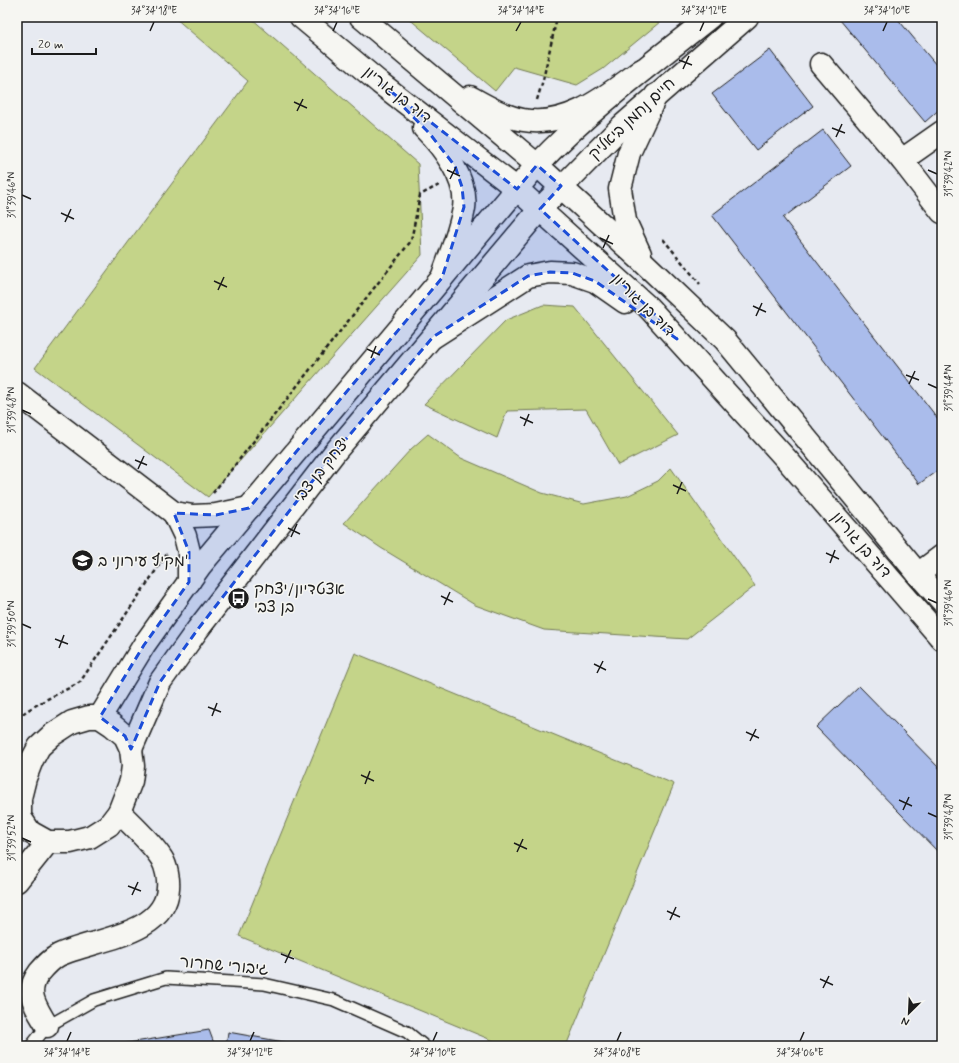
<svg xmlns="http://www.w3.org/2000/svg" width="959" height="1063" viewBox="0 0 959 1063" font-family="Mynerve,'Playpen Sans Hebrew',sans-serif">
<rect width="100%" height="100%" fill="#e7eaf1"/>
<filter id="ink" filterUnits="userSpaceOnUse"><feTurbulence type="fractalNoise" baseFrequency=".025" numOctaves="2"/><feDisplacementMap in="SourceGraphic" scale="8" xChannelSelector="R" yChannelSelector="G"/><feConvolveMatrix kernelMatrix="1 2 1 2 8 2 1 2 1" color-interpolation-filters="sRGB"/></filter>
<g filter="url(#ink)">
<!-- green -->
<g fill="#c4d489" stroke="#707852">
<path d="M174,17h76l168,147 4,91 -214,242 -173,-129 213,-287z"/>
<path d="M407,17h259l-63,52 -26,16 -63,-18 -19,24z"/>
<path d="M543,305l32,2 103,128 -60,30 -32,-56 -79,2 -10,27 -73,-34 82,-84z"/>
<path d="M428,434l33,24 81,35 42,11 43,-8 31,-15 13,-13 84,118 -68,53 -143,-9 -69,-25 -94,-57 -37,-25 67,-74z"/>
<path d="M355,653l319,131 -108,262h-60l-267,-110z"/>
</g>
<!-- building -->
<g fill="#aabceb" stroke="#1c1c1c">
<path d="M843,17h53l46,55v35l-17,15 -85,-102z"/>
<path d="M770,50l43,56 -57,44 -44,-56z"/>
<path d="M823,130l28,36 -68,52 159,206v43l-23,17 -207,-269z"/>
<path d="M859,686l83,85v85l-126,-129z"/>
<path d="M209,1030l6,16 -99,-1z"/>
<path d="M228,1032l78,14h-80z"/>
</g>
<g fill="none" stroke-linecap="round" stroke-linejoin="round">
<defs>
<path id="service" d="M31,1046l16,-20 -1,1 48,-27 72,-22 98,6 70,16 73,32 17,14"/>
<g id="minor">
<path d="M821,64l81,96 40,52"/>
<path d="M902,160l40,-28"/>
<path d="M17,393l157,120 19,3 23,-1 33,-7"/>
<path d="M174,513l11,23 4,16v30"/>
<path d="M918,574l24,-18"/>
<path d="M47,1026c-6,-11 -14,-21 -15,-33 0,-7 3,-15 7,-20 6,-7 12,-14 20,-18 33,-16 107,-19 109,-67 1,-9 -2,-22 -6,-29 -10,-16 -30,-34 -43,-47"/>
</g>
<g id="tertiary">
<path d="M89,717h11l12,8 13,11 6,13 2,17 -2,15 -12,31 -10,13 -19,12 -20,5h-22l-18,-10 -10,-15v-19l5,-20 7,-18 7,-13 13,-12 20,-13z"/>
<path d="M100,717l44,-72 56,-79 337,-401c52,-55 114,-101 173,-148"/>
<path d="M131,749l29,-67 38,-53 137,-177 205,-243 82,-83 125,-109"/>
<path d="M17,881l31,-39"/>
</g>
<g id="secondary">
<path d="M301,17l79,66 137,106 131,118 140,154 154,178"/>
<path d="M361,17l176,148 106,97 82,78 193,234 24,27"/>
<path d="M470,97c16,9 35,20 53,23 46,8 84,-25 119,-50"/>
<path d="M424,128c19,19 44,52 40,80 -4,24 -14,47 -22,70"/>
<path d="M640,254l-15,-33 -5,-32 9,-36 27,-58"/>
<path d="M433,337l95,-61 22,-4 22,1 23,8 30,21"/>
</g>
</defs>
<!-- service casing -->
<use href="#service" stroke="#1c1c1c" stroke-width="14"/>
<!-- minor casing -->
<use href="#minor" stroke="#1c1c1c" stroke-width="25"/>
<!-- tertiary casing -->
<use href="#tertiary" stroke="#1c1c1c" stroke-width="25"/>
<!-- secondary casing -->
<use href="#secondary" stroke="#1c1c1c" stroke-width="25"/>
<!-- path -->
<g stroke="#1c1c1c" stroke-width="2.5" stroke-dasharray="4 3" stroke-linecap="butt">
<path d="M537,100l6,-20 14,-63"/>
<path d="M663,239l37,45"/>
<path d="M213,493l198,-252 9,-46 19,-10"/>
<path d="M17,718c19,-15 42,-24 63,-36l87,-128"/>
</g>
<!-- service -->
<use href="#service" stroke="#f6f6f2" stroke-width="11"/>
<!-- minor -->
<use href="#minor" stroke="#f6f6f2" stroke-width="22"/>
<!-- tertiary -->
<use href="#tertiary" stroke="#f6f6f2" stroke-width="22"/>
<!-- secondary -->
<use href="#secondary" stroke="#f6f6f2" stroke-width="22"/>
</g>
</g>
<!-- marked area -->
<path fill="#1d4ed8" fill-opacity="0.2" stroke="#1d4ed8" stroke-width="3" stroke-dasharray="8 5" stroke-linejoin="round" d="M380,83l137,106 20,-24 24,21 -21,23 108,98 29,32 -82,-58 -23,-8 -22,-1 -22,4 -95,61 -98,115 -137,177 -38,53 -29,67 -6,-13 -25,-19 44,-72 45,-63v-30l-15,-39 42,2 33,-7 193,-230 22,-71 -2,-20 -7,-21 -25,-32z"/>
<!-- ticks -->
<path fill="none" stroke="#1c1c1c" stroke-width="1.5" d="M150,31l4,-9M333,31l4,-9M516,31l5,-9M700,31l4,-9M883,31l4,-9M679,60l13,5M683,69l6,-13M294,102l13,6M297,111l6,-12M832,128l13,5M836,137l6,-13M447,170l13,6M928,170l9,4M450,179l6,-12M22,195l9,4M61,213l13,6M65,222l6,-13M600,238l13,6M603,248l6,-13M214,281l13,6M218,290l6,-13M753,306l13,6M756,316l6,-13M367,349l13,6M371,358l5,-12M906,375l13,5M909,384l6,-13M928,384l9,4M22,410l9,4M520,417l13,6M524,426l5,-12M135,460l12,5M138,469l6,-13M673,485l13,6M677,494l5,-12M288,528l12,6M291,537l6,-13M826,553l13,6M830,563l5,-13M441,596l12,6M928,599l9,4M444,605l6,-13M22,624l9,4M55,639l13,5M59,648l5,-13M594,664l12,6M597,673l6,-12M208,707l13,5M212,716l5,-13M746,732l13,6M750,741l6,-12M361,775l13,6M365,784l5,-13M899,800l13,6M903,810l6,-13M928,813l9,4M22,838l9,4M514,843l13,6M517,852l6,-13M128,886l13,5M132,895l6,-13M667,911l13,6M670,920l6,-13M281,954l13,5M285,963l6,-13M820,979l13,6M823,988l6,-12M67,1041l4,-9M250,1041l4,-9M433,1041l4,-9M617,1041l4,-9M800,1041l4,-9"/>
<!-- icons -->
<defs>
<symbol id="school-disc" viewBox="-11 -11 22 22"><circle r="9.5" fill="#1c1c1c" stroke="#f6f6f2"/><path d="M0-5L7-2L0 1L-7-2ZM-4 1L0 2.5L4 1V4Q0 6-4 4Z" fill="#fff"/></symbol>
<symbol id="bus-disc" viewBox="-11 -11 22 22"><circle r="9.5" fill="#1c1c1c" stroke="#f6f6f2"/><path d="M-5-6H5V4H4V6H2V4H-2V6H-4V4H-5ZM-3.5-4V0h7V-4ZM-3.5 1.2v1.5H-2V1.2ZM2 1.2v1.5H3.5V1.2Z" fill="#fff"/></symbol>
</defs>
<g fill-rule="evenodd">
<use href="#school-disc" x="70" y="548" width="25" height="25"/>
<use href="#bus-disc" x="226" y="586" width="25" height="25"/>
</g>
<g text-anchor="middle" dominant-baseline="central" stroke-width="3" stroke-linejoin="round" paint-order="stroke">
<!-- street labels -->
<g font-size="16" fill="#1c1c1c" stroke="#f6f6f2">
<text transform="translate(397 95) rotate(38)">דוד בן גוריון</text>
<text transform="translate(632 119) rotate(-43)">חיים נחמן ביאליק</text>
<text transform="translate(643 305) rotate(45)">דוד בן גוריון</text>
<text transform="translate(322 470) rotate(-51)">יצחק בן צבי</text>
<text transform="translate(861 545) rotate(49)">דוד בן גוריון</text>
<text transform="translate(224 966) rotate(5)">גיבורי שחרור</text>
</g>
<!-- poi labels -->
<g font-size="16" fill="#1c1c1c" stroke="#f6f6f2" text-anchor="start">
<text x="98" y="561">מקיף עירוני ב'</text>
<text x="254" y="589">אצטדיון/יצחק<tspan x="254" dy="18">בן צבי</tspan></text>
</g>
</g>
<!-- margin -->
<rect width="959" height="1063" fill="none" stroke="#f6f6f2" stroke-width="44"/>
<!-- north arrow -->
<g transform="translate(909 1013) rotate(204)" stroke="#f6f6f2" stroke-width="3" paint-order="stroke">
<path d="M0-3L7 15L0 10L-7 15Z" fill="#1c1c1c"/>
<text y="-6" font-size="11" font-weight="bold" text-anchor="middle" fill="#1c1c1c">N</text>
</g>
<!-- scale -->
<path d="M32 48v6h64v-6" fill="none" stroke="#1c1c1c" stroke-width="2"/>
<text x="38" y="48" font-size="12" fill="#1c1c1c" stroke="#f6f6f2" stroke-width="3" paint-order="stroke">20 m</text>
<rect x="22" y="22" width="915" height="1019" fill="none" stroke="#1c1c1c" stroke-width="1.5"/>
<g font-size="10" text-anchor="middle" fill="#1c1c1c">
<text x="154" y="14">34°34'18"E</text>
<text x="337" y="14">34°34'16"E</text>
<text x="521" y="14">34°34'14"E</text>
<text x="704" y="14">34°34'12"E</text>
<text x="887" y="14">34°34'10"E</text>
<text transform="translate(948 174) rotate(-90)" y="4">31°39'42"N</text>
<text transform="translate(11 195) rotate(-90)" y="4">31°39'46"N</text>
<text transform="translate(948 388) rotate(-90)" y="4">31°39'44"N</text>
<text transform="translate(11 410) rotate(-90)" y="4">31°39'48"N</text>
<text transform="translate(948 603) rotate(-90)" y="4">31°39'46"N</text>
<text transform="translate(11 624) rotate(-90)" y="4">31°39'50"N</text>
<text transform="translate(948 817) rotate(-90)" y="4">31°39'48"N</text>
<text transform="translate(11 838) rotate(-90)" y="4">31°39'52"N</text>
<text x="67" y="1056">34°34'14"E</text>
<text x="250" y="1056">34°34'12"E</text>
<text x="433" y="1056">34°34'10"E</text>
<text x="617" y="1056">34°34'08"E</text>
<text x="800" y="1056">34°34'06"E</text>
</g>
</svg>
